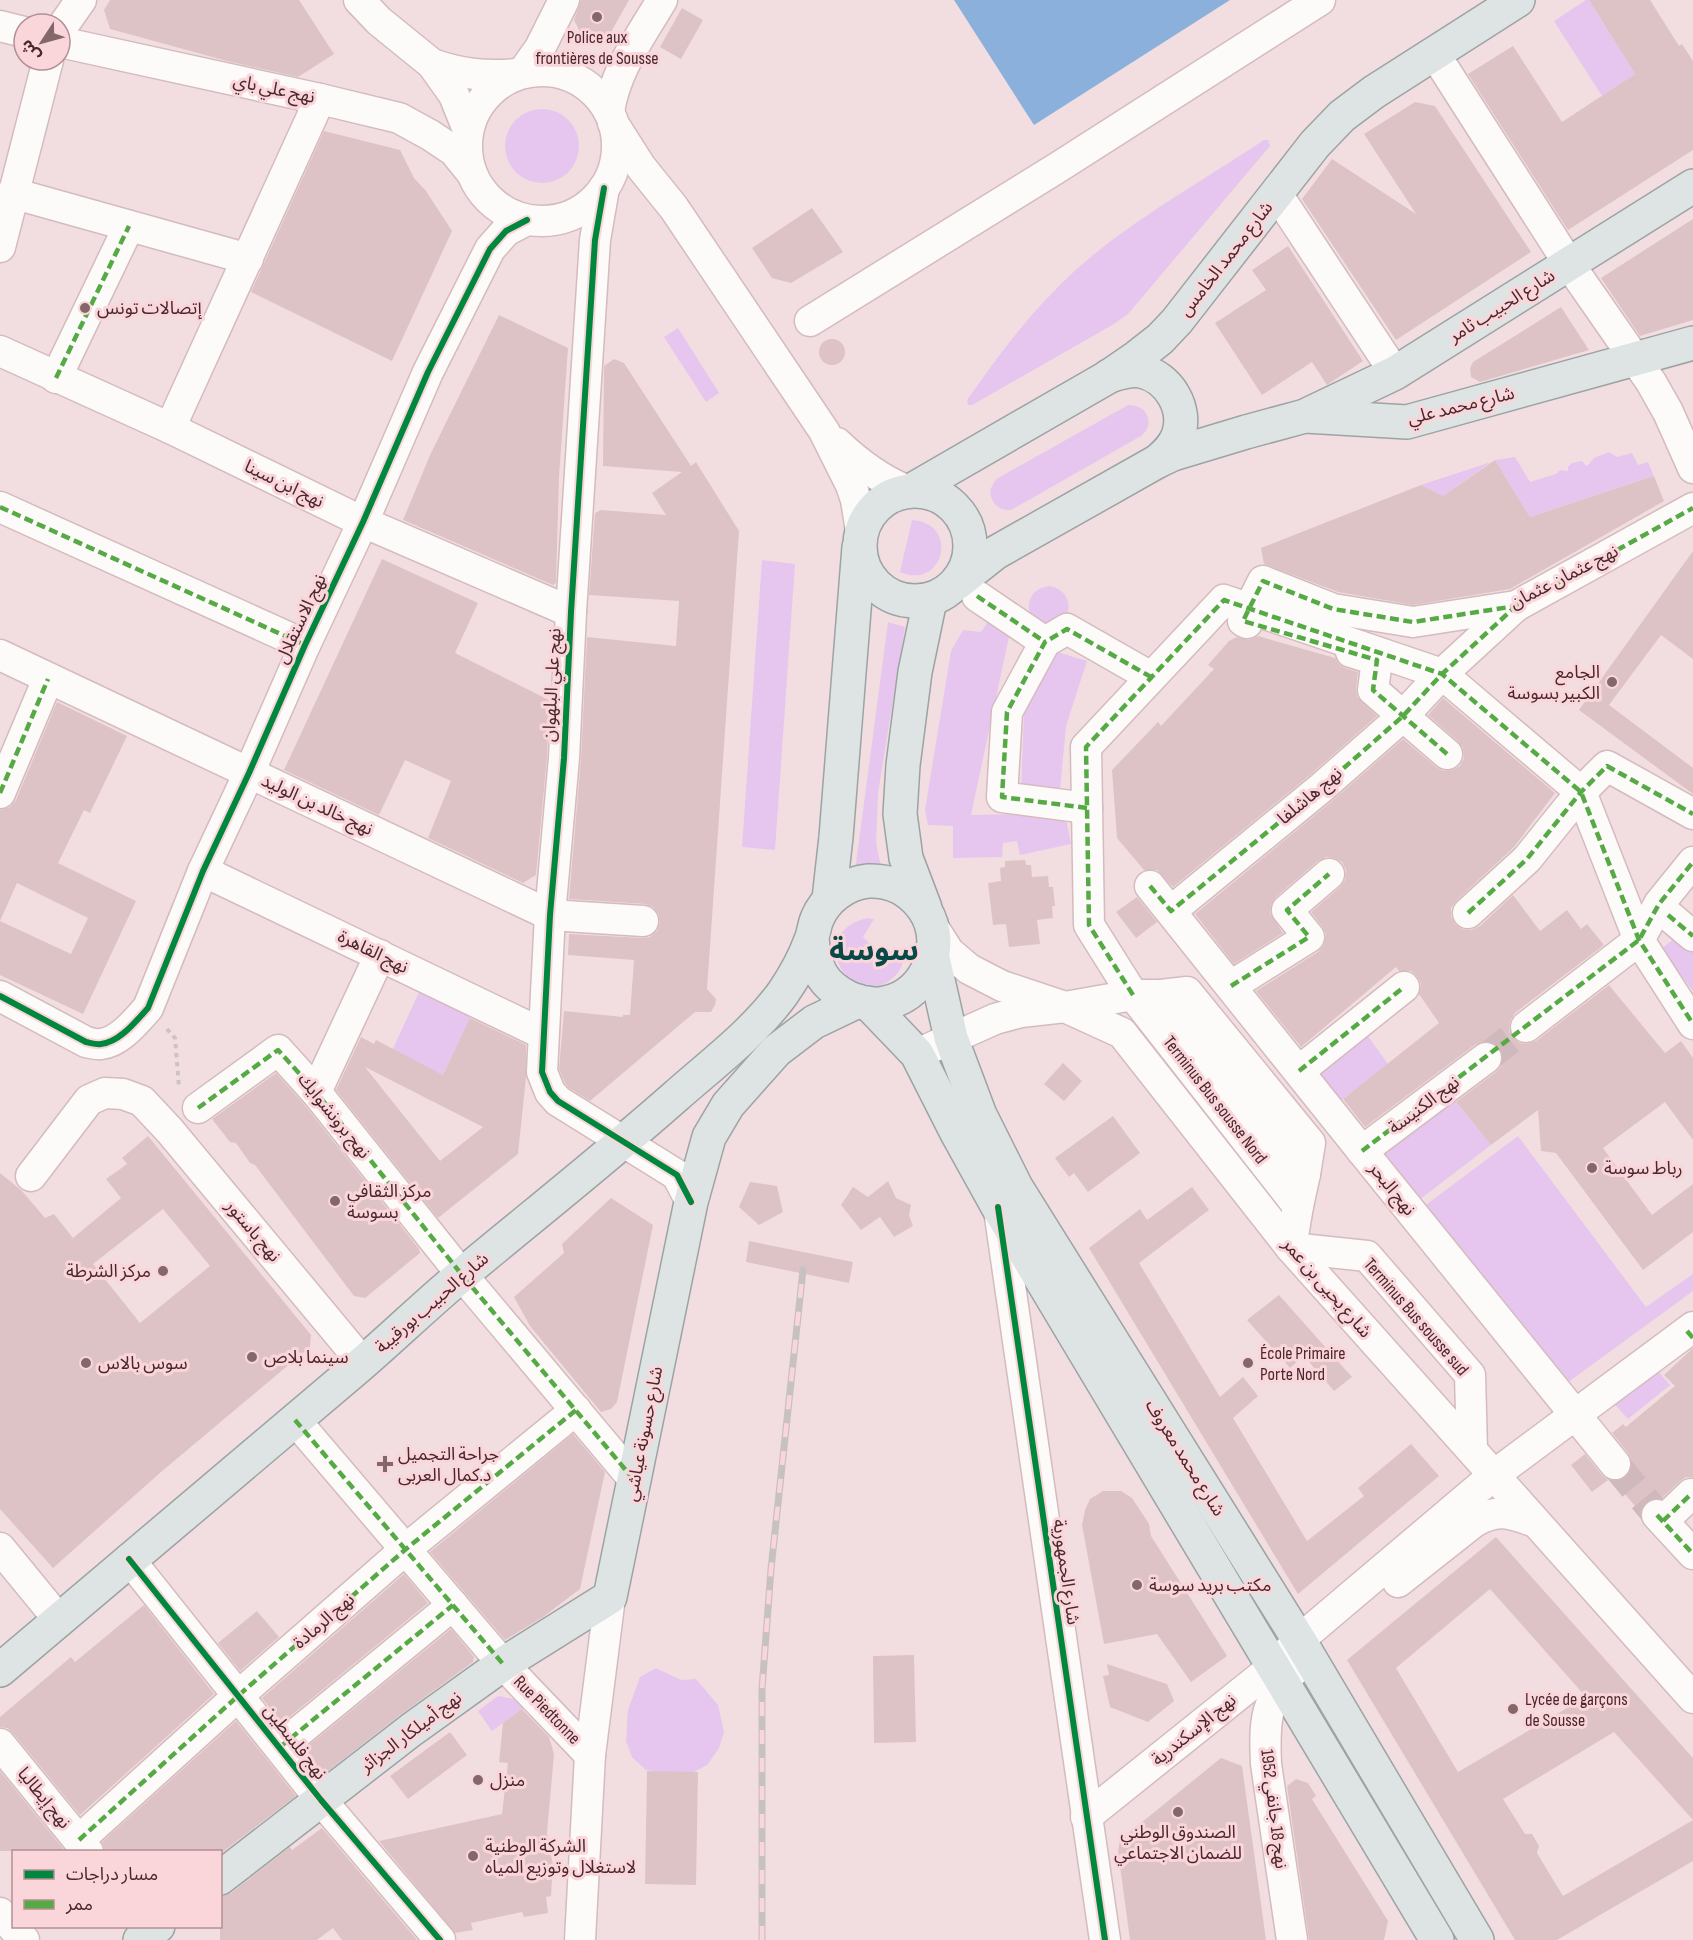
<svg xmlns="http://www.w3.org/2000/svg" width="1693" height="1940" viewBox="0 0 1693 1940" font-family="'Sofia Sans Condensed','Noto Sans Arabic',sans-serif">
<rect width="100%" height="100%" fill="#f2dee0"/>
<!-- green -->
<g fill="#e6c6ee">
<path d="M1586,0h3l46,74 -33,22 -48,-75z"/>
<circle cx="542" cy="146" r="37"/>
<path d="M1264,140h4l2,6 -142,168 -14,10 -142,81h-4l-1,-5c37,-53 75,-103 126,-145 53,-43 114,-77 171,-115z"/>
<path d="M678,328l41,65 -13,9 -42,-65z"/>
<path d="M1128,405c19,-1 28,19 13,31l-130,74c-19,1 -28,-19 -13,-32z"/>
<path d="M1609,452l8,5 15,-4 6,12 10,-3 6,14 -124,41 -35,-57 20,-3 15,25 26,-8 4,-4 8,1v-4l4,-4 10,-2 4,5 2,-1 6,-7z"/>
<path d="M1491,462l-55,39 -15,-16z"/>
<path d="M912,520c48,3 32,71 -12,52z"/>
<path d="M762,560l33,4 -20,286 -33,-3z"/>
<path d="M1050,586c14,3 22,14 17,29l-20,12 -16,-10c-6,-16 1,-29 19,-31z"/>
<path d="M888,622l17,5 -27,166 -2,50 6,28h-27z"/>
<path d="M988,622l23,5 -40,188 94,-2 6,31 -51,11 -3,-14 -14,2 -1,14 -49,1v-32l-25,-1 -3,-15 26,-159 12,-21 18,2z"/>
<path d="M1054,651l33,10 -21,65 -6,64 -39,2 3,-79z"/>
<path d="M868,918l6,1 -11,18 23,22 18,-11c1,10 -2,22 -10,29 -43,39 -91,-45 -26,-59z"/>
<path d="M1679,935l14,13v43l-32,-42z"/>
<path d="M420,990l53,23 -30,62 -52,-22z"/>
<path d="M1362,1028l26,36 -53,41 -26,-34z"/>
<path d="M1450,1095l41,50 -76,58 -39,-49z"/>
<path d="M1518,1136l128,171 47,-33v17l-126,92 -144,-176z"/>
<path d="M1656,1369l14,16 -42,34 -16,-18z"/>
<path d="M656,1668l25,12 15,-1 22,26 6,27 -5,16 -12,17 -15,8 -19,1 -27,-4 -14,-13 -6,-16 2,-31 12,-33z"/>
<path d="M498,1696l22,4 5,7 -33,24 -14,-20z"/>
</g>
<!-- water -->
<path fill="#8cb0dc" d="M954,0h276l-196,125z"/>
<!-- building -->
<g fill="#dec3c6" fill-rule="evenodd">
<path d="M110,0h189l35,54 -36,23 -71,-16 -117,-32 -6,-19z"/>
<path d="M581,0h48l-18,32 -5,4 -14,3 -12,-7 -6,-12z"/>
<path d="M1589,0h61l29,46 3,-2 11,17v89l-125,80 -100,-156 45,-28 49,76 73,-48z"/>
<path d="M682,8l21,12 -22,39 -21,-12z"/>
<path d="M1415,102l20,4 96,146 -135,88 -94,-141 30,-40 84,55 -52,-80z"/>
<path d="M324,131l76,19 14,28 12,13 26,40 -60,130 -141,-69z"/>
<path d="M812,208l31,44 -52,31 -19,-5 -20,-30z"/>
<path d="M1693,219v101l-53,16 -39,-58z"/>
<path d="M1288,246l75,115 -36,24 -15,-23 -50,33 -47,-72 51,-33 -14,-20z"/>
<path d="M1561,307l28,43 -109,32 -9,-5 -1,-9 3,-6z"/>
<path d="M499,315l69,33 -9,129 -3,106 -3,2 -150,-65 28,-67z"/>
<circle cx="832" cy="352" r="13"/>
<path d="M614,359l10,4 67,103 5,-4 43,69 -32,458 9,10 -1,6 -4,7h-16l-105,89 -21,-13 -4,-5 -6,-14 5,-58 59,6v-2h7l4,-55 -66,-5 1,-21 73,4 8,-1 7,-6 3,-9 -2,-9 -5,-6 -8,-3 -76,-5 12,-140 6,-122 89,9 3,-45 -90,-6 6,-82 6,-3 65,5 -14,-22 30,-21 -79,-6 1,-100z"/>
<path d="M1495,460l35,57 124,-41 10,25 -154,88 -97,16 -75,-13 -74,-28 -3,-16 160,-63 22,11z"/>
<path d="M1693,551v108l-32,-24 -52,70 84,63v26l-114,-84z"/>
<path d="M382,559l96,44 -23,50 94,47 -2,57 -11,118 -13,8 -95,-45 23,-57 -46,-21 -26,55 -95,-45z"/>
<path d="M1258,636l77,22 4,6 6,4 13,4 -2,16 1,9 20,19 -67,59 -137,112 -16,-17h-13l-27,-32 -5,-68 46,-48 3,4 53,-57 -6,-4 21,-24 8,-4 12,3z"/>
<path d="M1443,698l112,95 -41,54 -58,54 -5,7v8l4,8 7,5 10,1 8,-4 33,-31 27,36 27,-21 14,19 6,-5 17,21 -89,68 -5,8 -1,8 3,8 8,6 8,1 8,-3 73,-56 56,68 16,-12 12,17v82l-28,-38 -62,46 49,67 41,-31v48l-50,38 -87,-117 -15,-2 -3,-41 -47,35 -35,-43 40,-30 6,-7 1,-10 -3,-7 -7,-6 -8,-1 -9,3 -111,83 -22,-28 96,-76 -20,-29 2,-10 -4,-8 -6,-5h-12l-3,-4 -95,80 -45,-56 62,-39 6,-7 2,-11 -4,-8 -11,-14 29,-25 5,-7 1,-10 -4,-8 -8,-4 -8,-1 -8,4 -42,36 -5,8 -1,8 13,20 -49,31 -39,-50 137,-113 71,-62 33,28 7,4 9,-1 8,-4 4,-8 -1,-10 -5,-7 -30,-26z"/>
<path d="M57,702l70,34 -37,77 -6,-3 -26,53 78,38 -53,113 -83,-39v-165l10,-3 6,-7zM17,883l71,35 -17,36 -71,-33z"/>
<path d="M1025,860l1,5h5l1,12 16,-1 1,11h4l2,19h-3l1,12 -16,2 3,24 -31,3 -3,-23 -13,1 -5,-42 13,-2 -1,-13 5,-1v-6z"/>
<path d="M1137,897l20,25 -21,16 -20,-26z"/>
<path d="M470,1018l56,27v32l-8,77 -80,64 -102,-128 25,-53 13,7 2,-4 67,35zM365,1067l118,60 -43,34z"/>
<path d="M1063,1063l19,18 -18,20 -20,-17z"/>
<path d="M276,1073l27,30 116,146 1,4 -55,45 -11,-2 -99,-131 -5,-2 -14,-20 -6,-1 -18,-23z"/>
<path d="M1113,1116l27,37 -52,39 -14,-19 -5,4 -14,-19z"/>
<path d="M148,1136l163,199 -1,12 -149,125 -108,96 -53,-59v-336l22,18 23,27 9,-4 19,24 48,-40 -15,-19 21,-15 -5,-6zM163,1209l47,57 -70,57 -47,-59z"/>
<path d="M888,1181l8,17 15,7 -2,10 4,11 -19,11 -14,-20 -19,13 -20,-25 12,-18 15,10z"/>
<path d="M750,1182l27,4 6,26 -24,13 -20,-18z"/>
<path d="M1192,1187l17,23 -70,53 81,134 23,-20 15,19 -25,22 74,123 57,-45 -6,-8 53,-44 28,32 -141,118 -209,-346 51,-39 7,11z"/>
<path d="M611,1198l42,27 -36,177 -6,7 -10,3 -71,-86 -16,-29 50,-44 -2,-9z"/>
<path d="M749,1241l104,21 -4,21 -103,-21z"/>
<path d="M1279,1295l73,82 -18,14 -30,-35 -14,12 -43,-48z"/>
<path d="M1693,1348v129h-7l-6,4 -18,17h-9l-7,4 -6,10 -26,-31 12,-4 5,-7 1,-8 -4,-9 -16,-20 11,-9 3,3 49,-41 -11,-11z"/>
<path d="M573,1434l32,38 -25,117 -37,28 -38,23 -75,-88z"/>
<path d="M1585,1454l17,21 6,5 -16,12 -21,-27z"/>
<path d="M1103,1491h18l11,7 17,26 2,12 76,120 -36,26 -34,-48 -53,10 -22,-119 3,-15 5,-11z"/>
<path d="M1496,1537l197,221v103l-136,79h-42l-168,-280zM1490,1589l96,108 -128,75 -62,-104zM1614,1732l79,88 -130,76 -26,-43 2,-7 -7,-12h-7l-22,-35z"/>
<path d="M404,1574l24,29 -146,120 -20,-25z"/>
<path d="M144,1605l70,89 -134,121 -67,-82 -6,-5 -7,-1v-10l71,-60 4,5z"/>
<path d="M257,1611l22,26 -39,34 -22,-28z"/>
<path d="M451,1629l23,28 -1,5 -73,53 -77,60 -20,-25z"/>
<path d="M914,1655l2,87 -42,1 -1,-87z"/>
<path d="M1107,1664l60,20 7,17 -26,21 -38,-15 -7,-31 6,-1z"/>
<path d="M522,1709l27,28 5,17 -7,79 6,32 -2,31 -5,1 2,16 -24,4 -2,-5 -51,11 2,7 -18,3 -76,-92 123,-27 6,-51 -9,-1 4,-39z"/>
<path d="M236,1721l60,75 -76,58v-3h-115l-3,-9z"/>
<path d="M450,1732l17,23 -59,44 -18,-23z"/>
<path d="M1221,1758l21,8 24,174h-136l-12,-89 2,-11z"/>
<path d="M0,1771l65,80h-65z"/>
<path d="M647,1771l51,1 -2,113 -51,-1z"/>
<path d="M1296,1779l12,4 8,13 -4,3 76,122 -4,19h-75l-22,-154z"/>
<path d="M322,1828l95,112h-75l-9,-12 -16,12h-97v-44l11,-3 59,-46 2,3z"/>
</g>
<g fill="none" stroke-linecap="round" stroke-linejoin="round">
<!-- minor-tunnel -->
<g stroke="#d0b9bc" stroke-width="30" stroke-dasharray="30 15" stroke-linecap="butt">
<path d="M1486,1058l40,-31"/>
<path d="M1615,1464l42,51"/>
</g>
<defs>
<g id="minor">
<path d="M359,0l20,21 53,43 22,31 14,35"/>
<path d="M0,26l24,6"/>
<path d="M60,30l21,-30"/>
<path d="M60,42l260,57 79,19 31,17 24,16 17,21"/>
<path d="M1434,53l135,211 82,118 17,30 25,56"/>
<path d="M432,64c29,10 54,13 85,10"/>
<circle cx="542" cy="146" r="75"/>
<path d="M523,72l17,-24 24,-48"/>
<path d="M609,112c6,-42 32,-76 53,-112"/>
<path d="M613,123l28,44 33,41 150,223 27,54 5,15 5,31"/>
<path d="M604,188l-9,52 -24,372 -7,146 -14,157 -8,157 8,20 8,9 119,74 14,27"/>
<path d="M12,193l236,66"/>
<path d="M1277,194l118,179"/>
<path d="M0,247l48,-187"/>
<path d="M810,321l247,-153 263,-168"/>
<path d="M0,351l170,77 193,94 208,90"/>
<path d="M56,378l73,-152"/>
<path d="M170,428l150,-329"/>
<path d="M837,443c21,20 42,36 69,47"/>
<path d="M0,507l305,138"/>
<path d="M977,596l68,46"/>
<path d="M1247,623l-4,-2 20,-40 70,28 80,13 103,-16 177,-98"/>
<path d="M1351,652l26,8 -4,30 74,64"/>
<path d="M0,655l550,260 93,6"/>
<path d="M0,793l48,-114"/>
<path d="M1087,808l-85,-11 5,-85 38,-70 22,-13 84,48"/>
<path d="M203,871l340,163"/>
<path d="M1150,886l212,265 253,313"/>
<path d="M1171,911l150,-123 81,-71 40,-43 74,-68"/>
<path d="M1468,913l59,-54 54,-67 26,-26 86,48"/>
<path d="M1668,915l25,21"/>
<path d="M933,927l16,25 20,17 33,17 63,21 57,26 169,215 402,450"/>
<path d="M1231,986l78,-49 -22,-27 42,-36"/>
<path d="M1161,995l26,-3 123,151 -5,31"/>
<path d="M0,996l86,46c5,1 11,3 15,2 19,-2 35,-23 47,-36l55,-137 46,-98 56,-128 58,-123 65,-150 62,-123 16,-18 21,-11"/>
<path d="M1526,1027l113,-87 20,-36 34,-42"/>
<path d="M917,1054l78,-35 26,-7 44,-5 68,-12 165,211 -7,42 76,8 103,119 2,75"/>
<path d="M1299,1071l105,-84"/>
<path d="M316,1092l64,-137"/>
<path d="M198,1108l80,-58 38,42 146,183 173,206"/>
<path d="M1362,1151l124,-93"/>
<path d="M31,1176l58,-76 16,-7 18,1 19,7 28,30 193,232"/>
<path d="M1298,1206l7,-32 -144,-179h-28l-44,-70 -3,-178 138,-147 218,74 139,118 58,148 54,84"/>
<path d="M999,1210l106,730"/>
<path d="M295,1420l208,244 87,91"/>
<path d="M1657,1515l36,39"/>
<path d="M1663,1521l28,-27"/>
<path d="M0,1548l59,72"/>
<path d="M129,1559l192,241 119,140"/>
<path d="M1398,1582l76,-60c24,-14 36,-9 61,0"/>
<path d="M0,1744l88,108"/>
<path d="M280,1747l173,-142"/>
<path d="M1086,1817l187,-150 26,-27 195,-165 199,-148"/>
<path d="M79,1840l160,-145 167,-146 170,-139"/>
<path d="M0,1913l24,27"/>
<path d="M580,1940l10,-185 20,-158"/>
<path d="M1292,1940l-26,-176c-2,-45 -1,-64 31,-97"/>
</g>
<g id="major">
<path d="M1309,414l86,-41 298,-187"/>
<path d="M1158,461l15,-7 73,-22 59,-16 102,6 286,-79"/>
<path d="M912,490l196,-113 29,-20 23,-18 17,-18 138,-177 27,-28 32,-24 144,-92"/>
<circle cx="915" cy="546" r="55"/>
<path d="M957,583l38,-30 163,-92c8,-7 16,-14 20,-25 10,-27 -9,-59 -37,-65 -11,-2 -22,2 -32,5"/>
<path d="M829,899l7,-62 23,-290"/>
<path d="M925,908l-19,-50 -6,-44 3,-49 12,-93 15,-72"/>
<path d="M933,958l18,80 29,77 36,72 283,453 178,300"/>
<path d="M868,1003l49,51 40,79 41,74 439,733"/>
<path d="M0,1670c119,-101 239,-202 358,-303 36,-31 70,-64 106,-94 71,-59 143,-116 212,-177 35,-31 79,-64 107,-103 11,-16 21,-34 28,-53 3,-7 3,-14 6,-21 8,-20 29,-36 51,-38 21,-1 39,7 52,23 29,33 10,91 -35,99 -23,5 -52,-9 -64,-29 -6,-11 -8,-23 -9,-36"/>
<path d="M220,1878l191,-148 92,-66 107,-67 81,-395 18,-65 19,-32 48,-54 38,-29 44,-21"/>
<path d="M140,1940l18,-14"/>
</g>
</defs>
<!-- minor casing -->
<use href="#minor" stroke="#d4bbbe" stroke-width="33"/>
<!-- major casing -->
<use href="#major" stroke="#9da3a4" stroke-width="36"/>
<!-- path -->
<path stroke="#cdc2c4" stroke-width="4" stroke-dasharray="4.5 4.5" stroke-linecap="butt" d="M167,1029l8,9 4,49"/>
<!-- minor -->
<use href="#minor" stroke="#fdfafa" stroke-width="30"/>
<!-- major -->
<use href="#major" stroke="#dee4e4" stroke-width="33"/>
<defs>
<path id="rail" d="M762,1940v-251l9,-120 32,-299"/>
</defs>
<!-- rail casing -->
<use href="#rail" stroke="#c8c1c2" stroke-width="7"/>
<!-- rail -->
<use href="#rail" stroke="#fad6da" stroke-width="4.5" stroke-dasharray="14" stroke-linecap="butt"/>
<!-- quiet -->
<g stroke="#56aa44" stroke-width="4.5" stroke-dasharray="9 4.5" stroke-linecap="butt">
<path d="M56,378l73,-152"/>
<path d="M0,507l305,138"/>
<path d="M977,596l68,46"/>
<path d="M1447,754l-74,-64 4,-30 -134,-39 20,-40 70,28 80,13 103,-16 177,-98"/>
<path d="M0,793l48,-114"/>
<path d="M1087,808l-85,-11 5,-85 38,-70 22,-13 84,48"/>
<path d="M1150,886l21,25 150,-123 81,-71 40,-43 74,-68"/>
<path d="M1468,913l59,-54 54,-67 26,-26 86,48"/>
<path d="M1668,915l25,21"/>
<path d="M1231,986l78,-49 -22,-27 42,-36"/>
<path d="M1133,995l-44,-70 -3,-178 138,-147 218,74 139,118 58,148 54,84"/>
<path d="M1299,1071l105,-84"/>
<path d="M198,1108l80,-58 38,42 146,183 173,206"/>
<path d="M1362,1151l277,-211 20,-36 34,-42"/>
<path d="M1687,1331l6,7"/>
<path d="M295,1420l208,244"/>
<path d="M1657,1515l36,39"/>
<path d="M1663,1521l28,-27"/>
<path d="M280,1747l173,-142"/>
<path d="M79,1840l160,-145 167,-146 170,-139"/>
</g>
<defs>
<g id="cycleway">
<path d="M604,188l-9,52 -24,372 -7,146 -14,157 -8,157 8,20 8,9 119,74 14,27"/>
<path d="M0,996l86,46c5,1 11,3 15,2 19,-2 35,-23 47,-36l55,-137 46,-98 56,-128 58,-123 65,-150 62,-123 16,-18 21,-11"/>
<path d="M998,1207l107,733"/>
<path d="M129,1559l192,241 119,140"/>
</g>
</defs>
<!-- cycleway casing -->
<use href="#cycleway" stroke="#fad6da" stroke-width="10"/>
<!-- cycleway -->
<use href="#cycleway" stroke="#00873e" stroke-width="6"/>
</g>
<!-- markers -->
<g fill="#84676b" stroke="#fad6da" stroke-width="2">
<circle cx="597" cy="17" r="6"/>
<circle cx="85" cy="308" r="6"/>
<circle cx="1612" cy="682" r="6"/>
<circle cx="1592" cy="1168" r="6"/>
<circle cx="335" cy="1201" r="6"/>
<circle cx="163" cy="1271" r="6"/>
<circle cx="252" cy="1357" r="6"/>
<circle cx="86" cy="1363" r="6"/>
<circle cx="1248" cy="1363" r="6"/>
<path d="M382 1455h6v6h6v6h-6v6h-6v-6h-6v-6h6z"/>
<circle cx="1137" cy="1585" r="6"/>
<circle cx="1513" cy="1709" r="6"/>
<circle cx="478" cy="1780" r="6"/>
<circle cx="1178" cy="1812" r="6"/>
<circle cx="473" cy="1856" r="6"/>
</g>
<g text-anchor="middle" dominant-baseline="central" stroke-width="6" stroke-linejoin="round" paint-order="stroke">
<!-- poi labels -->
<g font-size="18" fill="#49272c" stroke="#fad6da" text-anchor="start">
<text x="597" y="37" text-anchor="middle">Police aux<tspan x="597" dy="21">frontières de Sousse</tspan></text>
<text x="97" y="308">إتصالات تونس</text>
<text x="1600" y="672" text-anchor="end">الجامع<tspan x="1600" dy="21">الكبير بسوسة</tspan></text>
<text x="1604" y="1168">رباط سوسة</text>
<text x="347" y="1191">مركز الثقافي<tspan x="347" dy="21">بسوسة</tspan></text>
<text x="151" y="1271" text-anchor="end">مركز الشرطة</text>
<text x="1260" y="1353">École Primaire<tspan x="1260" dy="21">Porte Nord</tspan></text>
<text x="264" y="1357">سينما بلاص</text>
<text x="98" y="1363">سوس بالاس</text>
<text x="398" y="1454">جراحة التجميل<tspan x="398" dy="21">د.كمال العربى</tspan></text>
<text x="1149" y="1585">مكتب بريد سوسة</text>
<text x="1525" y="1699">Lycée de garçons<tspan x="1525" dy="21">de Sousse</tspan></text>
<text x="490" y="1780">منزل</text>
<text x="1178" y="1832" text-anchor="middle">الصندوق الوطني<tspan x="1178" dy="21">للضمان الاجتماعي</tspan></text>
<text x="485" y="1846">الشركة الوطنية<tspan x="485" dy="21">لاستغلال وتوزيع المياه</tspan></text>
</g>
<!-- street labels -->
<g font-size="18" fill="#49272c" stroke="#fad6da">
<text transform="translate(274 89) rotate(12)">نهج علي باي</text>
<text transform="translate(1226 259) rotate(-52)">شارع محمد الخامس</text>
<text transform="translate(1502 306) rotate(-32)">شارع الحبيب ثامر</text>
<text transform="translate(1461 406) rotate(-14)">شارع محمد علي</text>
<text transform="translate(284 484) rotate(26)">نهج ابن سينا</text>
<text transform="translate(1564 577) rotate(-27)">نهج عثمان عثمان</text>
<text transform="translate(301 619) rotate(-65)">نهج الاستقلال</text>
<text transform="translate(552 685) rotate(-87)">نهج علي البلهوان</text>
<text transform="translate(1310 796) rotate(-40)">نهج هاشلفا</text>
<text transform="translate(317 805) rotate(25)">نهج خالد بن الوليد</text>
<text transform="translate(373 952) rotate(26)">نهج القاهرة</text>
<text transform="translate(1215 1100) rotate(52)">Terminus Bus sousse Nord</text>
<text transform="translate(1424 1105) rotate(-37)">نهج الكنيسة</text>
<text transform="translate(334 1116) rotate(51)">نهج برونشوايك</text>
<text transform="translate(1392 1189) rotate(51)">نهج البحر</text>
<text transform="translate(253 1231) rotate(50)">نهج باستور</text>
<text transform="translate(1327 1288) rotate(49)">شارع يحيى بن عمر</text>
<text transform="translate(432 1303) rotate(-41)">شارع الحبيب بورقيبة</text>
<text transform="translate(1416 1317) rotate(49)">Terminus Bus sousse sud</text>
<text transform="translate(644 1434) rotate(-79)">شارع حسونة عياشي</text>
<text transform="translate(1185 1458) rotate(58)">شارع محمد معروف</text>
<text transform="translate(1066 1572) rotate(82)">شارع الجمهورية</text>
<text transform="translate(324 1621) rotate(-41)">نهج الرمادة</text>
<text transform="translate(547 1710) rotate(46)">Rue Piedtonne</text>
<text transform="translate(1194 1730) rotate(-39)">نهج الإسكندرية</text>
<text transform="translate(411 1732) rotate(-37)">نهج أميلكار الجزائر</text>
<text transform="translate(295 1742) rotate(52)">نهج فلسطين</text>
<text transform="translate(44 1798) rotate(51)">نهج إيطاليا</text>
<text transform="translate(1274 1809) rotate(83)">نهج 18 جانفي 1952</text>
</g>
<!-- town labels -->
<g font-size="30" font-weight="bold" fill="#084947" stroke="#fad6da">
<text x="874" y="951">سوسة</text>
</g>
</g>
<!-- legend -->
<rect x="12" y="1850" width="210" height="78" fill="#fad6da" stroke="#b39094" stroke-width="1.5"/>
<rect x="24" y="1870" width="30" height="9" fill="#00873e" stroke="#b39094" stroke-width="1.5"/>
<text x="66" y="1880" font-size="18" fill="#49272c">مسار دراجات</text>
<rect x="24" y="1900" width="30" height="9" fill="#56aa44" stroke="#b39094" stroke-width="1.5"/>
<text x="66" y="1910" font-size="18" fill="#49272c">ممر</text>
<!-- north arrow -->
<g transform="translate(42 42) rotate(234)"><circle r="28" fill="#fad6da" stroke="#b39094" stroke-width="1.5"/>
<path d="M0-4.5L10 22L0 15L-10 22Z" fill="#84676b"/>
<text y="-9" font-size="16" font-weight="bold" text-anchor="middle" fill="#49272c">ش</text>
</g>
</svg>
